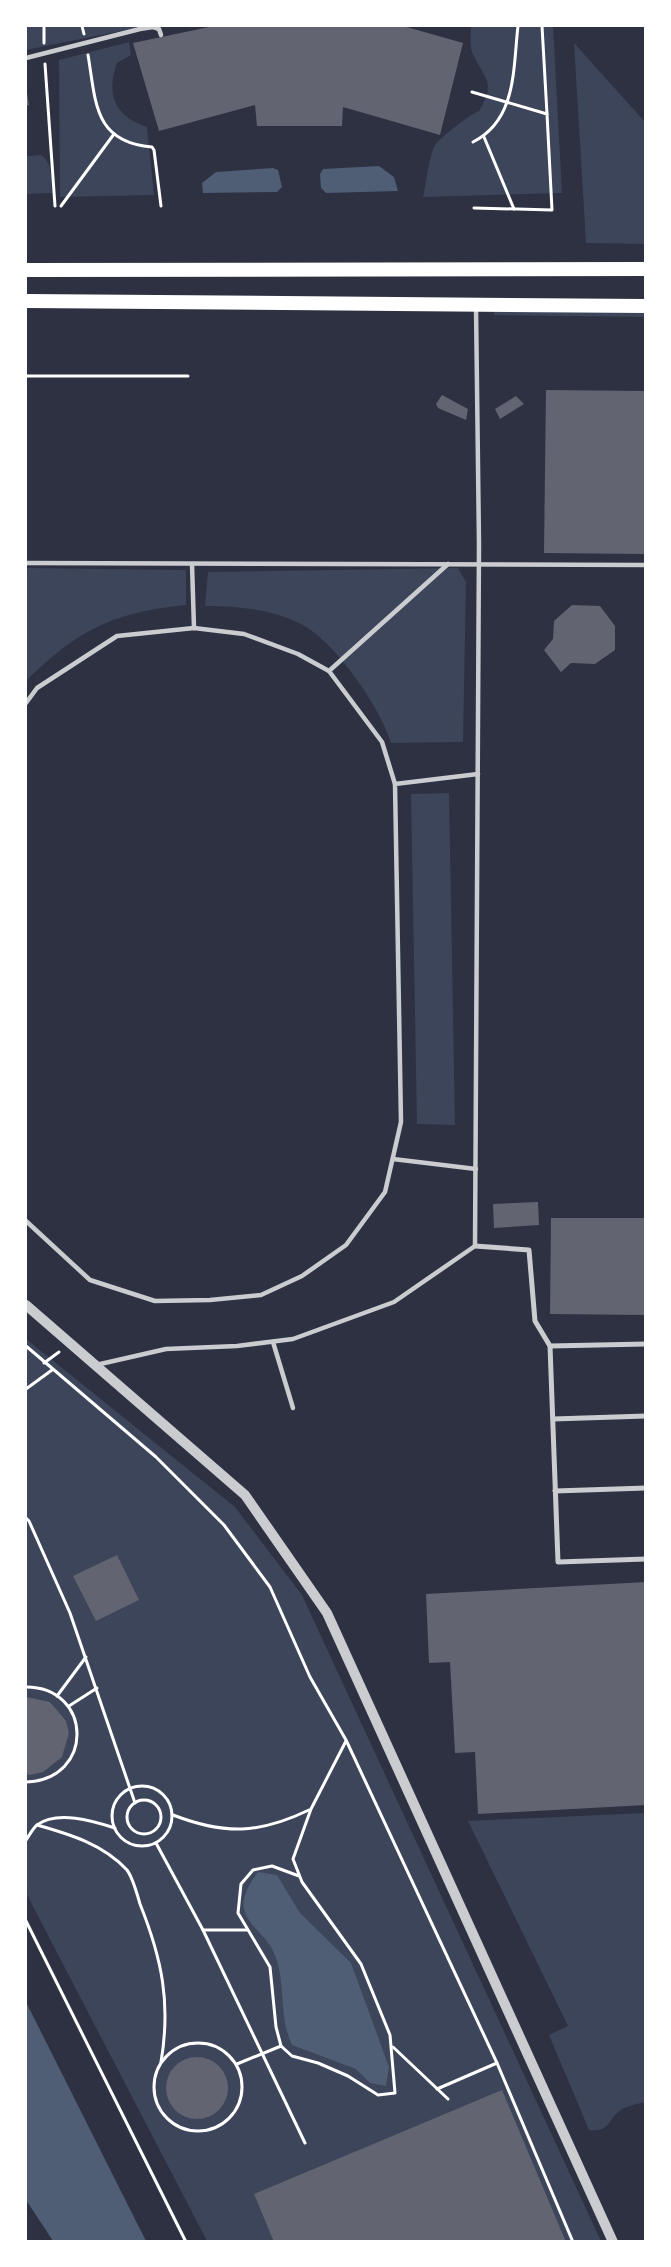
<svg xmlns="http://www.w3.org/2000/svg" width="671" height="2267" viewBox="0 0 671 2267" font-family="Rubik,sans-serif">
<rect width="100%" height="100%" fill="#2d3142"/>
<!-- green -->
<g fill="#3c4559">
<path d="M26,26h120l-120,24z"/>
<path d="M471,26h82l9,167 -139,4c3,-13 6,-41 12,-52 6,-8 35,-31 44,-34 18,-31 5,-31 -6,-57 -4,-7 -2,-20 -2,-28z"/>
<path d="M129,42l2,13 -14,8c-11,31 -3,53 30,64l7,68 -94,2 -1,-137z"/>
<path d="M574,43l71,79v122l-59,-1z"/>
<path d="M41,155c12,8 10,25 11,38l-26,1v-38z"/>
<path d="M494,307l151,3v7l-151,-2z"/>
<path d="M26,568l160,2v35c-72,7 -109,25 -160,76z"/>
<path d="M458,568l8,14 -3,160 -72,1c-11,-35 -47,-86 -75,-109 -29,-24 -76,-28 -111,-28l3,-34z"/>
<path d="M449,793l6,332 -38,-1 -6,-330z"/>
<path d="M26,1339l209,168 67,88 299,646h-394l-181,-348z"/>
<path d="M645,1813v289c-7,2 -18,4 -24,8 -15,10 -9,22 -32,20l-40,-95 19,-9 -100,-205z"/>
</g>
<!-- water -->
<g fill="#4f5d75">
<path d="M379,166l15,11 4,14 -72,2 -5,-5 -1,-14 3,-5z"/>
<path d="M273,168l5,2 4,17 -5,5 -74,1 -1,-10 14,-11z"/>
<path d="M258,1872l19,3 23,38 51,50 38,104 -3,19 -16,-3 -14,-14 -64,-24c-15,-31 -4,-68 -21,-98 -8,-13 -23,-22 -27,-38 -3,-12 7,-28 14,-37z"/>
<path d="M26,2002l120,239h-93l-27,-41z"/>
</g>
<!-- building -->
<g fill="#626471">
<path d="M214,26h189l60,17 -23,92 -97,-28 -1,19h-85l-2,-21 -96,26 -26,-88z"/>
<path d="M26,87l3,18 -3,1z"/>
<path d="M546,390l100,1v163l-102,-1z"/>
<path d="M442,395l26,14 -2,11 -28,-12 -2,-4z"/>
<path d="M516,396l8,8 -24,15 -5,-10z"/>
<path d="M572,605l28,1 15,20v24l-20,14 -24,-1 -10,9 -17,-22 9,-11 1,-18z"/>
<path d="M538,1202l1,23 -45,3 -1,-24z"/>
<path d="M551,1218h95v97l-96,-1z"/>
<path d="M117,1555l22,45 -43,21 -23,-45z"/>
<path d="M646,1582v223l-168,9 -3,-62 -20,1 -5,-91 -21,1 -3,-69z"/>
<path d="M26,1697l24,5 16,19 3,12 -7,24 -19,15 -13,3 -4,-1z"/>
<circle cx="197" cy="2088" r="31"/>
<path d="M502,2090l64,152h-292l-20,-48z"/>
</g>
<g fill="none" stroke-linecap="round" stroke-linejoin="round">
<!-- path -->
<g stroke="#fff" stroke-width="3">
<path d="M82,26l2,8"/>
<path d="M542,26l5,88"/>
<path d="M44,43v-17"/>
<path d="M88,55c8,46 5,87 64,92l2,3 7,56"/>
<path d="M45,64l10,142"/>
<path d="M472,92l75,22 5,96 -78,-2"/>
<path d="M484,137l30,72"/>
<path d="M473,142c44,-22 40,-74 45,-116"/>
<path d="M61,206l53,-72"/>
<path d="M26,376h162"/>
<path d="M26,1346l130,111 68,68 46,62 40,90 36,63 151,323 76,179"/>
<path d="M44,1363l15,-11"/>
<path d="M26,1389l26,-19"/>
<path d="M26,1518l3,3 41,92 65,190"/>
<path d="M26,1687c67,0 69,93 0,95"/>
<path d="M57,1696l29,-39"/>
<path d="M69,1706l28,-18"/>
<circle cx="142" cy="1816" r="30"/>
<circle cx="144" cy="1817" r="17"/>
<path d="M173,1815c52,20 86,19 136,-5"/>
<path d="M37,1825c32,9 66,19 90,45 6,8 10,24 13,34 22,55 31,99 21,158"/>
<path d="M26,1840c3,-4 7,-12 11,-15 20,-15 56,-4 78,3"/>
<path d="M156,1843l47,87 102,213"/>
<path d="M299,1876l-27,-10 -19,4 -12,14 -3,29 32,54 6,60 5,19 11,10 26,7 30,13 30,19 17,-2 -5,-58 -29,-71 -59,-82 -9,-23 18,-50 35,-68"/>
<path d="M26,1921l160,321"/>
<path d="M203,1930h43"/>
<circle cx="198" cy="2087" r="44"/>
<path d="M393,2047l55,52"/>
<path d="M237,2064l44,-18"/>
<path d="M437,2089l60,-26"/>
</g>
<!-- service -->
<g stroke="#caccd0" stroke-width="4.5">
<path d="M26,58l114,-29 13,-2 6,2 2,6"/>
<path d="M26,563l620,2"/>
<path d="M192,564l2,64"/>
<path d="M329,671l53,71 13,42"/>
<path d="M26,703l11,-15 80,-52 77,-8 50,6 54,20 31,17 119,-107"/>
<path d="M393,1159l83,10"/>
<path d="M26,1221l64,59 65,21 55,-1 51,-5 41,-19 44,-31 39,-53 16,-70 -6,-338 83,-10"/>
<path d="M273,1342l20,66"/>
<path d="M96,1365l70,-16 71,-3 56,-7 101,-37 81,-56 4,-702 -3,-237"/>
</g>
<!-- pedestrian -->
<g stroke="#caccd0" stroke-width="5">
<path d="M475,1246l54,4 6,71 15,25 8,216 88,-3"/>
<path d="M550,1346l96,-2"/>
<path d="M553,1419l93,-3"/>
<path d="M555,1491l91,-3"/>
</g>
<!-- tertiary -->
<path stroke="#caccd0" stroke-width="10" d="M26,1305l219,190 82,118 286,629"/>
<!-- trunk -->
<g stroke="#fff" stroke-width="14">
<path d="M26,270l620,-1"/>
<path d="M26,301l620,5"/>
</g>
</g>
<!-- border -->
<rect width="671" height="2267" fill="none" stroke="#ffffff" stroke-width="54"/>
</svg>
